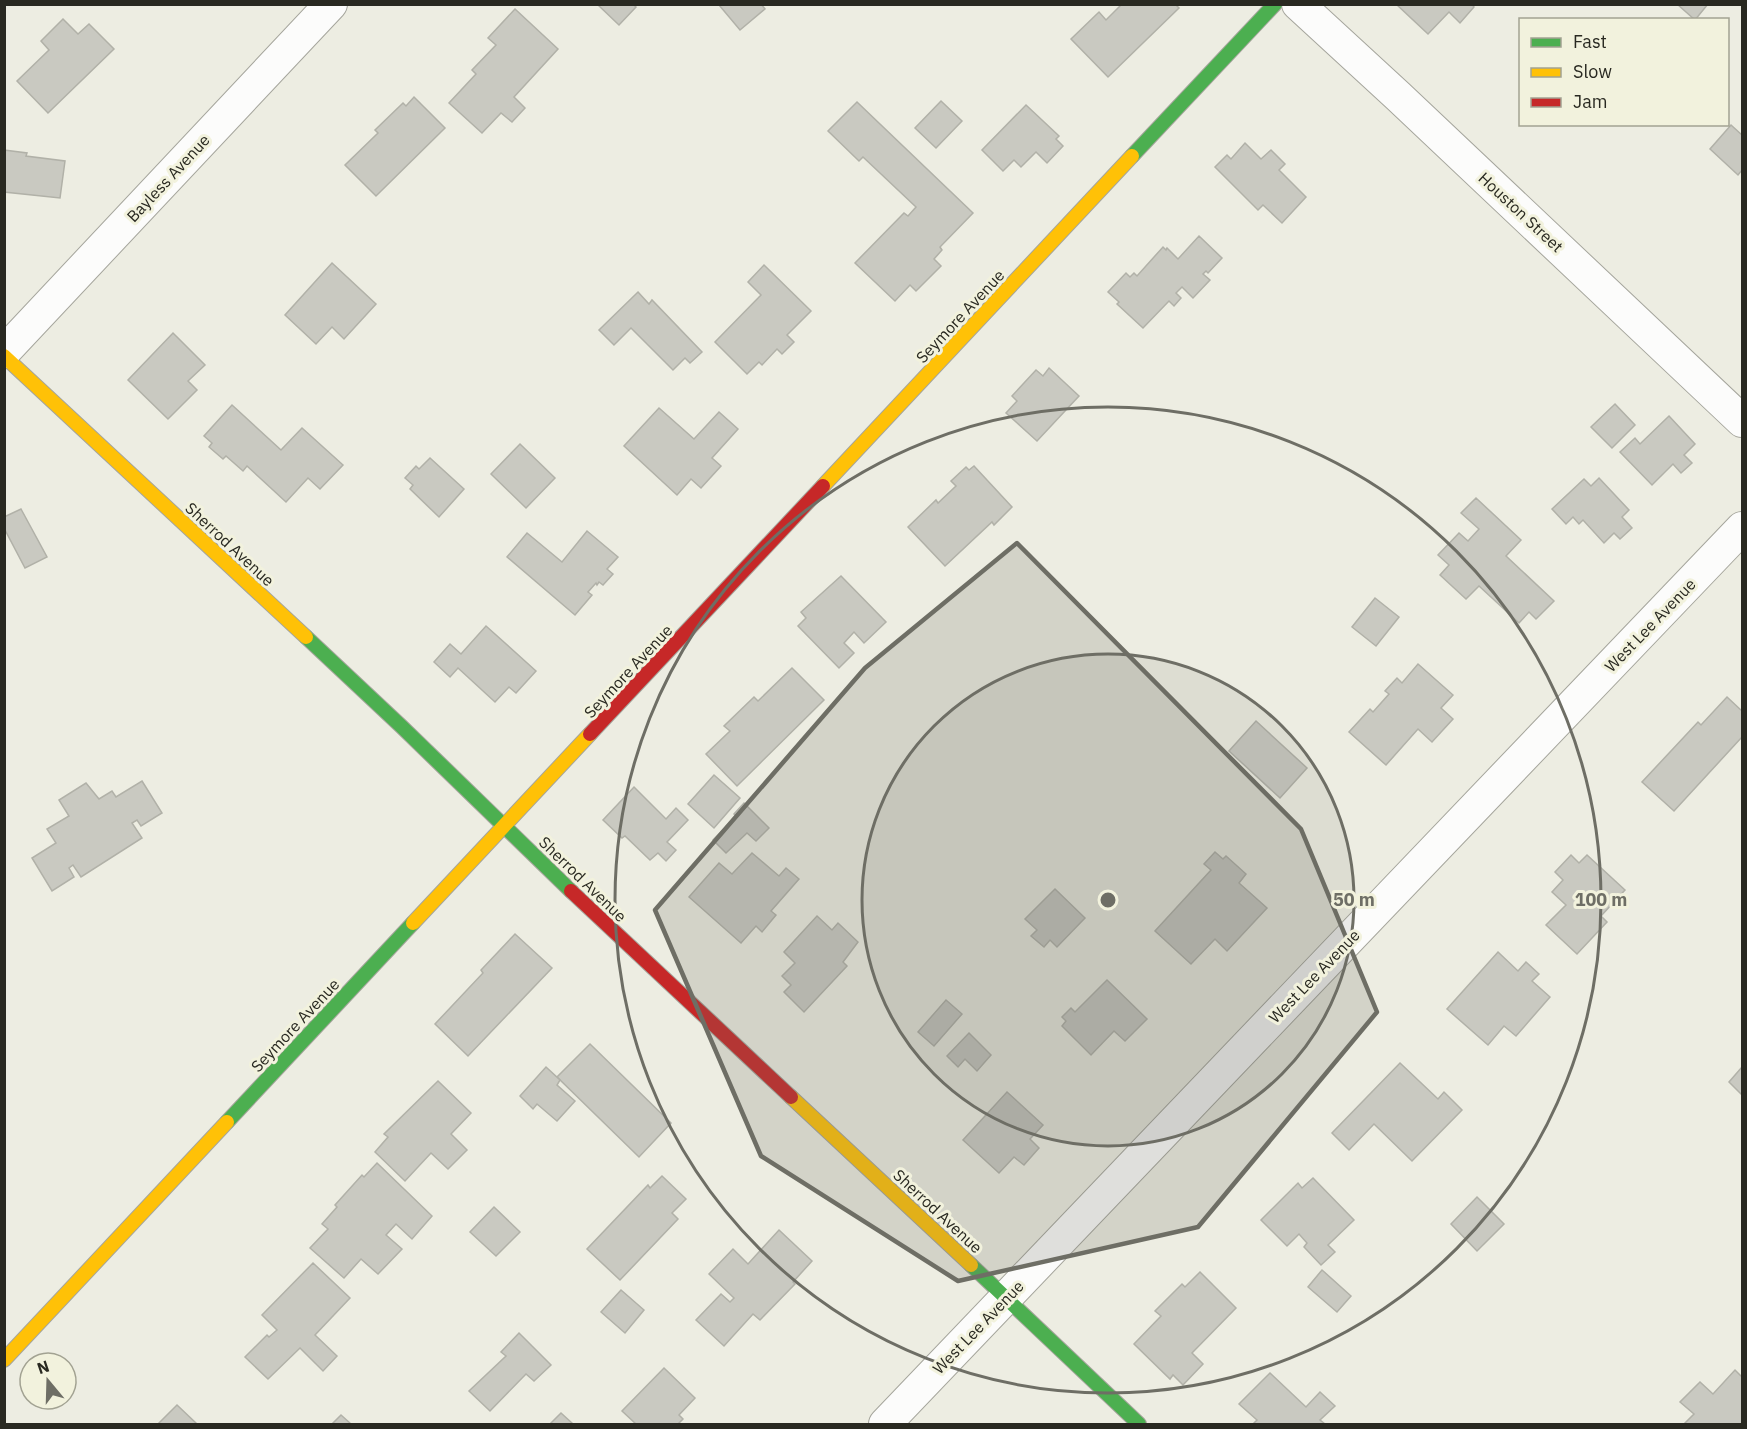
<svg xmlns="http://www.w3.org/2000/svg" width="1747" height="1429" viewBox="0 0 1747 1429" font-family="'IBM Plex Sans',sans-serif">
<rect width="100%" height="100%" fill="#edede2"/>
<!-- building -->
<g fill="#c9c9c1" stroke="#b1b1a8" stroke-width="1.5">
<path d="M597,4h36l3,3 -17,18z"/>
<path d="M761,4l4,5 -25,21 -21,-25z"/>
<path d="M1122,4h53l4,4 -71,69 -37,-38 28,-27 7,8z"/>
<path d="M1396,4h76l2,3 -14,16 -11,-11 -21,22z"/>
<path d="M1677,4h31l-13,16z"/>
<path d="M515,9l43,40 -44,48 11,11 -13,14 -11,-9 -19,20 -33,-30 27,-29 -4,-4 24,-25 -8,-7z"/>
<path d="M63,19l15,15 11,-10 25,25 -66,64 -31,-32 32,-31 -8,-9z"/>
<path d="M414,97l31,31 -69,68 -31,-31 33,-32 -3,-3 28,-27 3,3z"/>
<path d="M941,101l21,20 -26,27 -21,-20z"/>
<path d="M857,102l116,111 -33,34 2,3 -8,9 7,7 -25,25 -6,-6 -15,16 -40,-38 49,-50 4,3 8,-9 -53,-50 -4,4 -31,-30z"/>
<path d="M1026,105l33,31 -3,3 7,7 -16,17 -11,-11 -15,15 -7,-7 -11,11 -21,-21z"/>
<path d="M1731,125l11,10v35l-4,5 -28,-26z"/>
<path d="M1245,143l16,16 10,-9 14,14 -6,6 27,27 -24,26 -19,-18 -5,5 -43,-43 12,-12 4,4z"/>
<path d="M4,150l23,3 -1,3 39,5 -5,37 -56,-6z"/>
<path d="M1199,236l23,22 -14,15 -2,-2 -3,3 7,6 -17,18 -11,-11 -6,6 5,5 -7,8 -5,-5 -26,27 -26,-24 2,-2 -11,-10 18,-19 4,4 4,-4 3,3 26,-29 3,3 1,-2 11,11z"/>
<path d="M332,263l44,41 -32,35 -12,-12 -16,17 -31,-29z"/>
<path d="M764,265l47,46 -24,24 7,7 -12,12 -5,-5 -15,16 -3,-3 -12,12 -32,-32 46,-47 -13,-13z"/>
<path d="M638,292l11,12 3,-4 50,52 -12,11 -5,-5 -12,12 -42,-42 -17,17 -15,-15z"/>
<path d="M173,333l32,32 -17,16 9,9 -29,29 -40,-39z"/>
<path d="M1049,368l30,28 -42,45 -31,-28 11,-12 -5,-5 24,-26 7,6z"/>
<path d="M1615,404l20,21 -23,23 -21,-21z"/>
<path d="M232,405l49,45 21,-22 41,37 -23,24 -12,-11 -22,24 -39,-36 -4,5 -17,-15 -3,3 -14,-12 3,-4 -8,-7z"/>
<path d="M659,408l35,31 25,-27 19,17 -26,29 9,8 -20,22 -10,-9 -14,16 -53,-49z"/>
<path d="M1669,416l26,28 -11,11 8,8 -11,10 -8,-9 -21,21 -32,-33 15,-14 5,6z"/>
<path d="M520,444l35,34 -29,30 -35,-34z"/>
<path d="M430,458l34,31 -25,28 -29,-28 3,-4 -8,-7 11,-12 3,3z"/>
<path d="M974,466l38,41 -18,18 -2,-3 -47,44 -37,-39 28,-27 2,3 18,-17 -5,-5 15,-14 3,3z"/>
<path d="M1599,478l30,32 -7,7 10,11 -12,11 -6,-6 -10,10 -21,-23 -4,4 -6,-7 -7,7 -14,-15 32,-30 7,7z"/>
<path d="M1476,498l45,42 -15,16 48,45 -18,18 -7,-7 -10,11 -40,-37 -13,13 -26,-24 9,-10 -11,-10 21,-22 9,8 11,-12 -18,-16z"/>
<path d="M21,509l26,48 -22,11 -21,-40v-11z"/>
<path d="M587,531l31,26 -11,12 6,5 -10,11 -4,-3 -2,3 -1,-2 -8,9 4,3 -17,20 -68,-58 20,-24 35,29z"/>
<path d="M841,576l45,46 -22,21 -10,-11 -10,11 10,10 -15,15 -41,-42 8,-8 -5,-6z"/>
<path d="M1375,598l24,19 -23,29 -24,-19z"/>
<path d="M486,626l50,45 -20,22 -7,-6 -14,15 -37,-34 -8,9 -16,-15 16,-18 11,10z"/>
<path d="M1418,664l35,31 -12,13 12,11 -21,23 -14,-13 -32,36 -37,-33 21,-23 3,3 16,-18 -4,-3 12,-13 5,5z"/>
<path d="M792,668l32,32 -87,86 -31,-32 24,-23 -6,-5 30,-29 4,4z"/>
<path d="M1727,697l15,14v26l-68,74 -32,-29 56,-60 3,3z"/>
<path d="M1256,721l51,47 -27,30 -51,-47z"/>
<path d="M714,775l26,23 -26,30 -26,-24z"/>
<path d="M142,781l20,32 -21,13 -4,-6 -5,3 10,15 -61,39 -8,-12 -4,3 5,9 -22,14 -20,-33 24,-15 -9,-14 22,-13 -10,-16 27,-17 13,16 13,-8 4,6z"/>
<path d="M634,787l32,32 10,-11 12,12 -21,22 9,8 -10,11 -8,-8 -8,7 -25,-24 -3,2 -19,-18z"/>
<path d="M744,803l25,25 -13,13 -9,-8 -21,20 -13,-13 23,-24 -2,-2z"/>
<path d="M1215,852l8,7 3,-3 20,18 -7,9 28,25 -40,43 -12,-12 -24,25 -36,-33 56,-61 -7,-6z"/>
<path d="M752,853l27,23 7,-8 13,11 -28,32 5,4 -14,17 -6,-6 -15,17 -52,-46 30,-34 13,11z"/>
<path d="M1571,855l8,8 8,-8 38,35 -24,26 6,6 -30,32 -31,-29 20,-20 -14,-13 11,-12 -8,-8z"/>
<path d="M1055,889l30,29 -28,29 -7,-7 -6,7 -13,-11 6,-6 -12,-11z"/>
<path d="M817,916l15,14 6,-7 20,19 -15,20 4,4 -43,46 -20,-20 7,-7 -9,-9 13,-13 -11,-11z"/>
<path d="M515,934l37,34 -84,88 -33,-32 48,-51 -2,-3z"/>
<path d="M1498,952l20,19 8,-9 13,12 -7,7 18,16 -34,39 -12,-10 -16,19 -41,-36z"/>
<path d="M1107,980l40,39 -22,22 -11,-10 -23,24 -29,-29 4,-5 -4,-4 9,-9 4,4z"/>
<path d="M946,1000l16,14 -28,32 -16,-14z"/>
<path d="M969,1033l22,22 -14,16 -12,-12 -7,8 -11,-11z"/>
<path d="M590,1044l81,79 -32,34 -82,-80z"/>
<path d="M1400,1063l38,36 6,-7 18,18 -50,51 -38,-37 -25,26 -17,-17z"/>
<path d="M546,1067l14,13 -3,5 18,16 -18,20 -20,-17 -4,5 -13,-13z"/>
<path d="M1742,1067v28l-13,-13z"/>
<path d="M438,1081l33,32 -20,21 16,16 -19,19 -17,-16 -26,28 -30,-29 13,-15 -4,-3z"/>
<path d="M1007,1092l36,33 -13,14 9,9 -15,17 -10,-8 -15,16 -36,-33z"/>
<path d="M377,1163l55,53 -20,23 -16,-15 -10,11 16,14 -24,25 -17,-15 -17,19 -34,-30 18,-19 -6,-5 15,-17 -2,-2 27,-30 2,2z"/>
<path d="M662,1176l24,23 -14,14 6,6 -58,61 -33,-31 61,-64 2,3z"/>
<path d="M1313,1178l41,42 -26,25 7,7 -14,13 -17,-18 3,-4 -8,-9 -12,12 -26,-26 37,-37 4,5z"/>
<path d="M1477,1197l27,27 -27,27 -26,-27z"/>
<path d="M494,1207l26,25 -24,24 -26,-24z"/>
<path d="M779,1230l33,31 -19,21 2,2 -35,36 -7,-6 -29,32 -28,-26 25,-26 9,8 4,-4 -25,-24 24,-25 15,15z"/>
<path d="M313,1263l37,35 -35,37 22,21 -14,15 -23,-23 -32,31 -23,-22 22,-22 2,2 8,-7 -15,-15z"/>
<path d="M1322,1270l29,26 -14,16 -29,-25z"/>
<path d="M1200,1272l36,36 -44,45 11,11 -20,21 -10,-10 -3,4 -36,-35 27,-28 -6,-5 27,-27 3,3z"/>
<path d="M621,1290l23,20 -19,23 -24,-21z"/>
<path d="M519,1333l32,32 -17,16 -8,-7 -36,37 -21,-20 37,-35 -5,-4z"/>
<path d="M664,1368l31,30 -16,17 4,4 -5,5h-42l-14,-13z"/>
<path d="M1735,1370l7,7v47h-58l10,-10 -14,-12 20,-20 13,12z"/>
<path d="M1270,1373l36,34 14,-15 15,14 -15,14 5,4h-72l4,-4 -18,-16z"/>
<path d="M177,1405l20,19h-39z"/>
<path d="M561,1413l12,11h-23z"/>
<path d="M341,1415l10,9h-19z"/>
</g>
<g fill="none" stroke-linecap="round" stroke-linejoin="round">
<defs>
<g id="street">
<path d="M1298,4l100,92 344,325"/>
<path d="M4,352l327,-348"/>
<path d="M885,1424l857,-896"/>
</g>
<g id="fast">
<path d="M1132,156l143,-152"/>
<path d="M306,637l96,90 169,164"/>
<path d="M227,1122l186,-199"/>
<path d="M971,1265l168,159"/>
</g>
<g id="slow">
<path d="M4,356l302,281"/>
<path d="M823,486l309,-330"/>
<path d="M413,923l177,-189"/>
<path d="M791,1097l180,168"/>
<path d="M4,1360l223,-238"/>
</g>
<g id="jam">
<path d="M590,734l233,-248"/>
<path d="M571,891l220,206"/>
</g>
</defs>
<!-- street casing -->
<use href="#street" stroke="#a5a59c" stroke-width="34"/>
<!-- fast casing -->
<use href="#fast" stroke="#a5a59c" stroke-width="16"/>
<!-- slow casing -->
<use href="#slow" stroke="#a5a59c" stroke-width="16"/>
<!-- jam casing -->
<use href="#jam" stroke="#a5a59c" stroke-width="16"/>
<!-- street -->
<use href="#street" stroke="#fcfcfb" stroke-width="32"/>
<!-- fast -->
<use href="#fast" stroke="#4caf50" stroke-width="14"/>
<!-- slow -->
<use href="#slow" stroke="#ffc107" stroke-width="14"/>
<!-- jam -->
<use href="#jam" stroke="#c62828" stroke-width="14"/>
</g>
<!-- marked area -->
<path fill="#6e6e65" fill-opacity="0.2" stroke="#6e6e65" stroke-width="4.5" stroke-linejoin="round" d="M1017,543l284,286 76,183 -179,215 -240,54 -197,-125 -106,-246 210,-242z"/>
<!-- distance rings -->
<circle cx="1108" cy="900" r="246" fill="#6e6e65" fill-opacity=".12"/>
<g fill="none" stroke="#6e6e65" stroke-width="3">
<circle cx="1108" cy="900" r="246"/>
<circle cx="1108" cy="900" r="493"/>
</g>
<g text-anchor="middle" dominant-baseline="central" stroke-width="6" stroke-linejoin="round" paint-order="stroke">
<!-- street labels -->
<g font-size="16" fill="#292921" stroke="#f2f2dd">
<text transform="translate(168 178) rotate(-47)">Bayless Avenue</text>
<text transform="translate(1521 212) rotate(43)">Houston Street</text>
<text transform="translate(960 316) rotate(-47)">Seymore Avenue</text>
<text transform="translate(230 544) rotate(43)">Sherrod Avenue</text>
<text transform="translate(1650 625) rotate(-46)">West Lee Avenue</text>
<text transform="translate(628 671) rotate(-47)">Seymore Avenue</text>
<text transform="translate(583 879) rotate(44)">Sherrod Avenue</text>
<text transform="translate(1314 976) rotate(-46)">West Lee Avenue</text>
<text transform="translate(295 1025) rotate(-47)">Seymore Avenue</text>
<text transform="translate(938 1211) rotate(43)">Sherrod Avenue</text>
<text transform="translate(978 1327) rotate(-46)">West Lee Avenue</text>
</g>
</g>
<circle cx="1108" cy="900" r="9" fill="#6e6e65" stroke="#f2f2dd" stroke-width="3"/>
<g font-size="18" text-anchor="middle" font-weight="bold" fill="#6e6e65" stroke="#f2f2dd" stroke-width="6" stroke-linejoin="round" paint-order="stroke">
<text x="1354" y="906">50 m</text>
<text x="1601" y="906">100 m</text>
</g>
<!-- border -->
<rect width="1747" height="1429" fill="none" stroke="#292921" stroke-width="12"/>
<!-- legend -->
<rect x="1519" y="18" width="210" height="108" fill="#f2f2dd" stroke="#a2a292" stroke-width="1.5"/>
<rect x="1531" y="38" width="30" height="9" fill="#4caf50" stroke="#a2a292" stroke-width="1.5"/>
<text x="1573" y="48" font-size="18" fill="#292921">Fast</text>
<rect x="1531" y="68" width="30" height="9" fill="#ffc107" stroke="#a2a292" stroke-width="1.5"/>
<text x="1573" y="78" font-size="18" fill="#292921">Slow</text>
<rect x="1531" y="98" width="30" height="9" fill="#c62828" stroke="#a2a292" stroke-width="1.5"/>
<text x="1573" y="108" font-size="18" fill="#292921">Jam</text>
<!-- north arrow -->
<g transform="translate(48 1381) rotate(341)"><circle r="28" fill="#f2f2dd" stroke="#a2a292" stroke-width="1.5"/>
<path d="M0-4.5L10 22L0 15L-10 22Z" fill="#6e6e65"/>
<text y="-9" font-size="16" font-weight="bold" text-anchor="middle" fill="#292921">N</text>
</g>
</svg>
